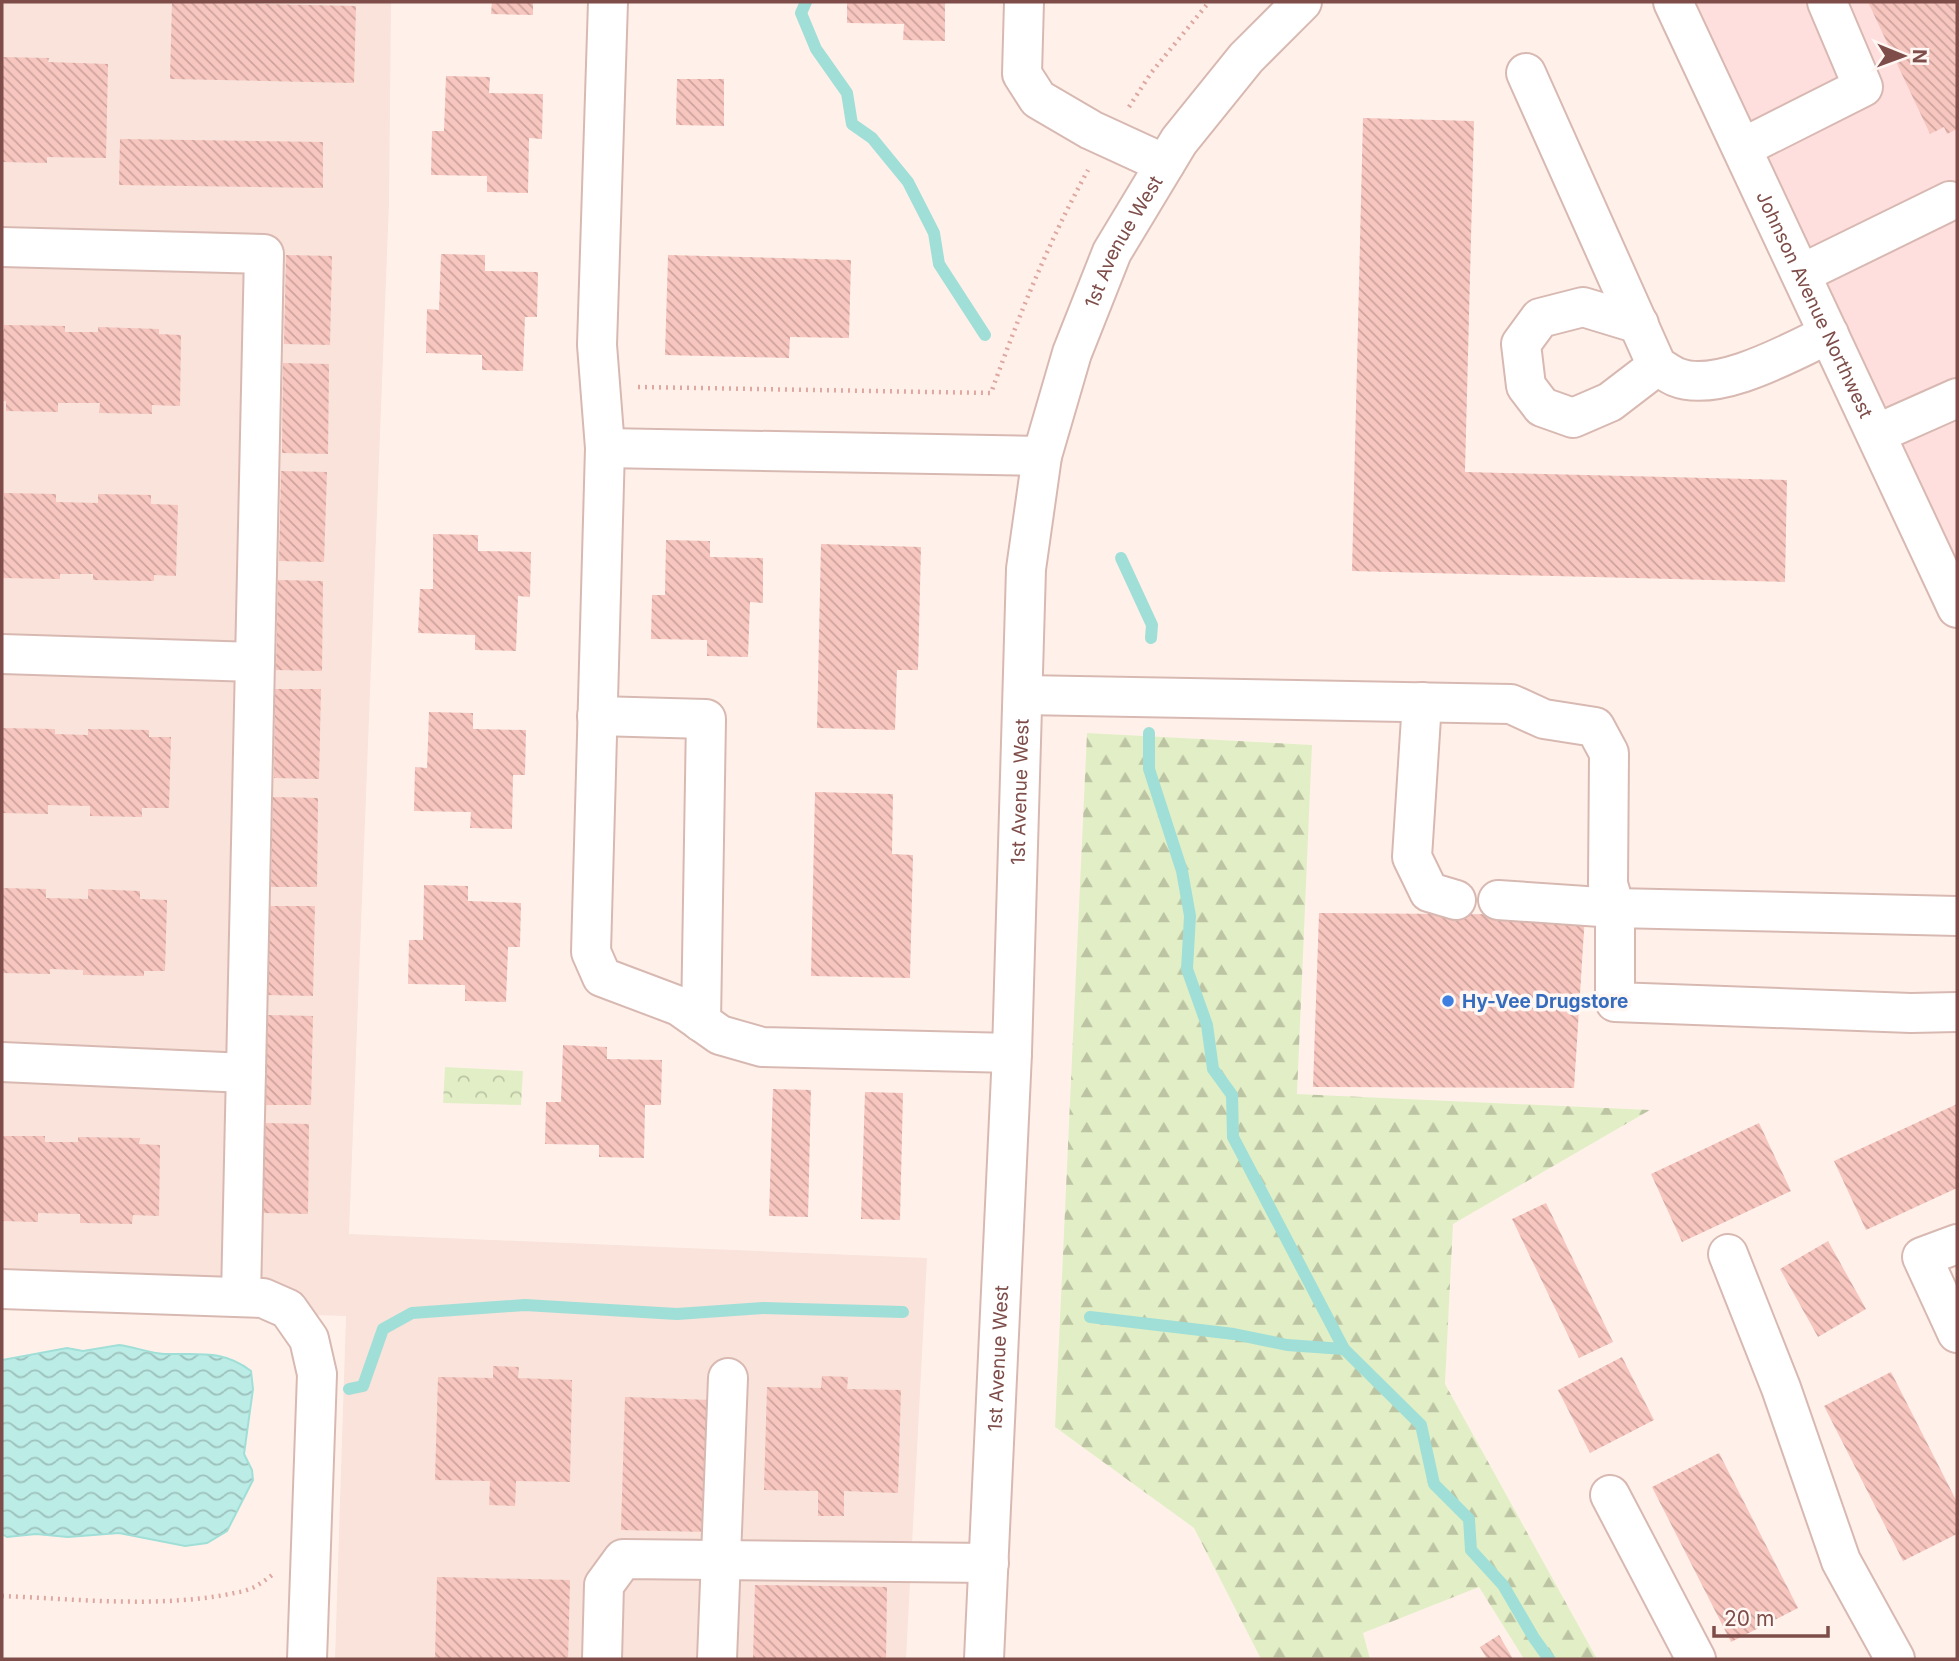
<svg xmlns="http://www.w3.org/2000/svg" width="1959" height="1661" viewBox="0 0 1959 1661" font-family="Inter,sans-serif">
<defs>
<pattern id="forest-firs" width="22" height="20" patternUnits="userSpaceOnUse" patternTransform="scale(1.75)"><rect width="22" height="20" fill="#e2efc6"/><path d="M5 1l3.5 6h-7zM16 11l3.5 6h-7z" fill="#bcc4a3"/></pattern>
<pattern id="park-crowns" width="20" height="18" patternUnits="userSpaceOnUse" patternTransform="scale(1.75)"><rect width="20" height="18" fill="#e2efc6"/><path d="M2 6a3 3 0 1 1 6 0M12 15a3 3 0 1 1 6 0" fill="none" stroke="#bcc4a3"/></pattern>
<pattern id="water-waves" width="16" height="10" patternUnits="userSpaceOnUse" patternTransform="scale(1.75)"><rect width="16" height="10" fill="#bbece5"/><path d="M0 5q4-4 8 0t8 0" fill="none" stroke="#9dc1bc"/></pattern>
<pattern id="building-back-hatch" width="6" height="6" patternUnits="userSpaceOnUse" patternTransform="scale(1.75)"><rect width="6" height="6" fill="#f7c6bf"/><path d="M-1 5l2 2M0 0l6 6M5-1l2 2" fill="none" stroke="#cda39d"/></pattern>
</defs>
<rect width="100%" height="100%" fill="#fff1ea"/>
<!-- residential -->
<path fill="#f9e3db" d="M2,2h389l-2,200 -40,1032 578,24 -21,401h-571l11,-343 -344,-10z"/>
<!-- commercial -->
<path fill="#ffdfde" d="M1673,2h284v606z"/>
<!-- forest -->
<path fill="url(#forest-firs)" d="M1087,733l225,12 -15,349 353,16 -197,114 -8,160 152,275h-73l-45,-72 -116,46 7,26h-109l-67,-131 -139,-101z"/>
<!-- park -->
<path fill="url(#park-crowns)" d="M445,1067l78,4 -2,34 -78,-2z"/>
<!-- water -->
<path fill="url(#water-waves)" stroke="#a0dfd7" stroke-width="2" d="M119,1345c15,2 31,8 45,9 34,1 58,-5 87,17l2,18 -9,65 8,16 1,10 -26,51 -20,12 -22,3 -66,-13 -51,4 -32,-3 -29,3 -5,-3v-174l65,-12 16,3z"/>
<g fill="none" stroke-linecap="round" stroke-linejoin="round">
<!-- stream -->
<g stroke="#a0dfd7" stroke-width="12">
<path d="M806,2l-5,11 15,36 31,44 5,31 20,14 36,44 26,51 5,31 46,71"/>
<path d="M1121,558l31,67 -1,13"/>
<path d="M1149,733v36l33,102 8,45 -3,53 20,56 6,44 19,26 1,42 111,212 77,76 13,59 35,35 2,31 32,35 31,53 15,21"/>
<path d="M1090,1317l144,17 53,11 57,4"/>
<path d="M349,1389l14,-3 20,-57 29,-16 113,-8 152,9 86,-6 140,4"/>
</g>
</g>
<!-- building -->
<g fill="url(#building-back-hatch)">
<path d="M172,2l184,4 -2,77 -184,-4z"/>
<path d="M492,2h41v13l-42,-1z"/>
<path d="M847,2h98v39l-42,-1 1,-16 -57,-1z"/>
<path d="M1868,2h89v127l-10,5 -3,-7 -14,7z"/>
<path d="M2,57l47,1 -1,4 60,2 -2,94 -59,-1v6l-45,-1z"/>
<path d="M446,76l44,1 -1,16 54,1 -1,45 -13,-1 -1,55 -41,-1v-16l-56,-1 1,-44h12z"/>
<path d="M677,79h47v47l-48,-1z"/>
<path d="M1363,118l111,3 -9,351 322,8 -2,102 -433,-11z"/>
<path d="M120,139l203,3v46l-204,-3z"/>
<path d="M441,254l44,1v16l53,1 -1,45h-12l-2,54 -41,-1v-15l-56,-2 1,-44 12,1z"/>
<path d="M286,255l46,1 -2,89 -46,-1z"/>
<path d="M668,255l183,5 -2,78 -59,-1 -1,21 -124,-3z"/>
<path d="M4,325l61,1v6h33v-5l61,2v5l22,1 -1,71 -28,-1v9l-53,-1 1,-10h-42v9l-52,-1v-10h-4v-71h2z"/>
<path d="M283,363l46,1 -1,90 -46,-1z"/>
<path d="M281,471l46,1 -3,90 -45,-1z"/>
<path d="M4,493l52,1v8l42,1v-9l53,1v9l27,1 -2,71 -22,-1v6l-61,-1v-6h-33v5l-58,-1v-76h2z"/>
<path d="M433,534l45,1v16l53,1 -1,45 -12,-1 -2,55 -41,-1v-15l-57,-2 2,-44h13z"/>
<path d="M666,540l44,1v16l53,1v45l-13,-1 -2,55 -41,-1v-16l-56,-1 1,-44h13z"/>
<path d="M821,544l100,3 -3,123h-21l-2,60 -78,-2z"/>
<path d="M278,580l45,1 -1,90 -46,-1z"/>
<path d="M275,689h46l-2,90 -45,-1z"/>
<path d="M429,712l44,1v16l53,1 -1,45h-12l-1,54 -42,-1 1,-16 -57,-1 1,-44 12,1z"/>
<path d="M2,728l53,1v5l33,1v-6l61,1v7h22l-2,71h-27v9l-52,-1v-10l-42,-1v9l-46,-1z"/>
<path d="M815,792l78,2 -1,60 21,1 -3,123 -99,-2z"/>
<path d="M273,797l45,1 -1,89h-46z"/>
<path d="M424,885l44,1v15l53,2 -1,44h-12l-2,55 -41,-1v-16l-57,-1 1,-44h14z"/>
<path d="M2,888l44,1v9l42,1v-10l52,2v8l27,1 -2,71h-21v5l-61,-1v-5l-33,-1v5l-48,-1z"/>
<path d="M269,906h46l-2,90 -46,-1z"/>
<path d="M1319,913l266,2 -11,173 -261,-1z"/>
<path d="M267,1015l46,1 -2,89h-46z"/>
<path d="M563,1045l44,2v12l55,1 -1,45h-16l-1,53 -45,-1v-12l-54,-1 1,-42h15z"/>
<path d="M773,1089l38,1 -3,127 -39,-1z"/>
<path d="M865,1092l38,1 -3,127 -39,-1z"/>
<path d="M1957,1104v84l-91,42 -32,-69z"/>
<path d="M264,1123l45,1 -1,90 -46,-1z"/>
<path d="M1759,1123l32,68 -109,51 -31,-68z"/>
<path d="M2,1136h43v6h33v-5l62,1 -1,6 21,1 -1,71 -26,-1 -1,9 -52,-1v-9l-42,-1v9l-36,-1z"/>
<path d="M1546,1203l67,139 -34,16 -67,-139z"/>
<path d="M1828,1241l38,68 -48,28 -38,-68z"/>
<path d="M1622,1357l32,63 -64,33 -32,-63z"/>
<path d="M493,1366l26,1 -1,11 54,2 -2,102 -54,-1 -1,25 -26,-1 1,-24 -55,-1 3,-103 55,1z"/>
<path d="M1891,1372l66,130v32l-54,27 -79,-155z"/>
<path d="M822,1376l26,1 -1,12 54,1 -3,103 -54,-2v25h-26v-25l-54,-1 3,-103 54,1z"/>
<path d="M625,1397l85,3 -4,132 -85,-2z"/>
<path d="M1719,1453l79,155 -67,34 -79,-155z"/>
<path d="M437,1577l133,3 -2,79h-133z"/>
<path d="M755,1585l132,2 -1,72h-133z"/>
<path d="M1499,1635l14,24h-26l-7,-12z"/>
</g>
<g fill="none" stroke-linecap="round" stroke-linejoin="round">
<defs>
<g id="minor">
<path d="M608,2l-11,343 8,103 -14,504 11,25 77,29 41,29 42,12 250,6"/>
<path d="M1024,2l-2,72 16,25 53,31 74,34"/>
<path id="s1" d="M1673,2l284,606"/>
<path d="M1526,73l131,293c6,3 12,8 19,11 41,17 115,-25 153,-43"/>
<path d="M1742,148l121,-61 -36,-85"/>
<path d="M2,247l262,7 -23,1043"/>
<path d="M1801,274l149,-73"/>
<path d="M1639,324l-56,-17 -43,11 -19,26 5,42 16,21 31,11 37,-16 47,-36"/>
<path d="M1876,434l81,-36"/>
<path d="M605,448l437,8"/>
<path d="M2,654l253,8"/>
<path d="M1023,695l488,9 33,15 51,8 14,26 -1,131 7,24 -117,-8"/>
<path d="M1422,702l-10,155 17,35 27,8"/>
<path d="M597,716l109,3 -5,303"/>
<path d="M1957,916l-342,-8v94l296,11 46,-1"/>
<path d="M2,1062l244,11"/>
<path d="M1957,1244l-35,13 35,76"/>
<path d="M1728,1254l53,134 60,173 54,98"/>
<path d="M2,1289l261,9 25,11 21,30 8,35 -10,285"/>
<path d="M1610,1495l86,164"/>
<path d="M602,1659l2,-74 19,-26 366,4"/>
<path d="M717,1659l11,-281"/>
<path id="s2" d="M984,1659l28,-606 14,-484 16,-113 30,-103 40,-101 67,-111 67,-83 56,-56"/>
</g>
</defs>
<!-- minor casing -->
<use href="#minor" stroke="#d8b9b2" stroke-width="42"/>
<!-- path -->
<g stroke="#dea7a0" stroke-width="4.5" stroke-dasharray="2 5" stroke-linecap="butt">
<path d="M1129,107l22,-34 58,-71"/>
<path d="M638,387l353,6c28,-78 57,-150 97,-223"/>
<path d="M2,1596c76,3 162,13 237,-4 13,-2 23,-9 33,-17"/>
</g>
<!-- minor -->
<use href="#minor" stroke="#fff" stroke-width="38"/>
</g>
<!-- markers -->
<circle fill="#3f7fe0" stroke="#fff7f3" stroke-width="2.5" cx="1448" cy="1001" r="7"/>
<g text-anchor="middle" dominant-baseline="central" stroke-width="7" stroke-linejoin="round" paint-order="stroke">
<!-- street labels -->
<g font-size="19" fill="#7e4d49" stroke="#fff7f3">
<text stroke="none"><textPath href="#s2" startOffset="1435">1st Avenue West</textPath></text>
<text stroke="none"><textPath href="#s1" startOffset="334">Johnson Avenue Northwest</textPath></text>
<text stroke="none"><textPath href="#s2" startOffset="868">1st Avenue West</textPath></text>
<text stroke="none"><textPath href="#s2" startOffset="301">1st Avenue West</textPath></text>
</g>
<!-- shop labels -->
<g font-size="19" font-weight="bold" fill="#366cbe" stroke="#fff7f3" text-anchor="start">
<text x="1462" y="1001">Hy-Vee Drugstore</text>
</g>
</g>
<!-- border -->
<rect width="1959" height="1661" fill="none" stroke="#7e4d49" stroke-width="7"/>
<!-- north arrow -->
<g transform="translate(1903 56) rotate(91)" stroke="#fff7f3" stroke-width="5" paint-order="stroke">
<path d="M0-5L12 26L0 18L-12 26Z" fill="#7e4d49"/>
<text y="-10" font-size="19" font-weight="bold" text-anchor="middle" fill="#7e4d49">N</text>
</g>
<!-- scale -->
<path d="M1714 1626v10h114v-10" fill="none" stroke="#7e4d49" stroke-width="3.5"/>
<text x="1724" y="1626" font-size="21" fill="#7e4d49" stroke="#fff7f3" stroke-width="5" paint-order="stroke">20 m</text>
</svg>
